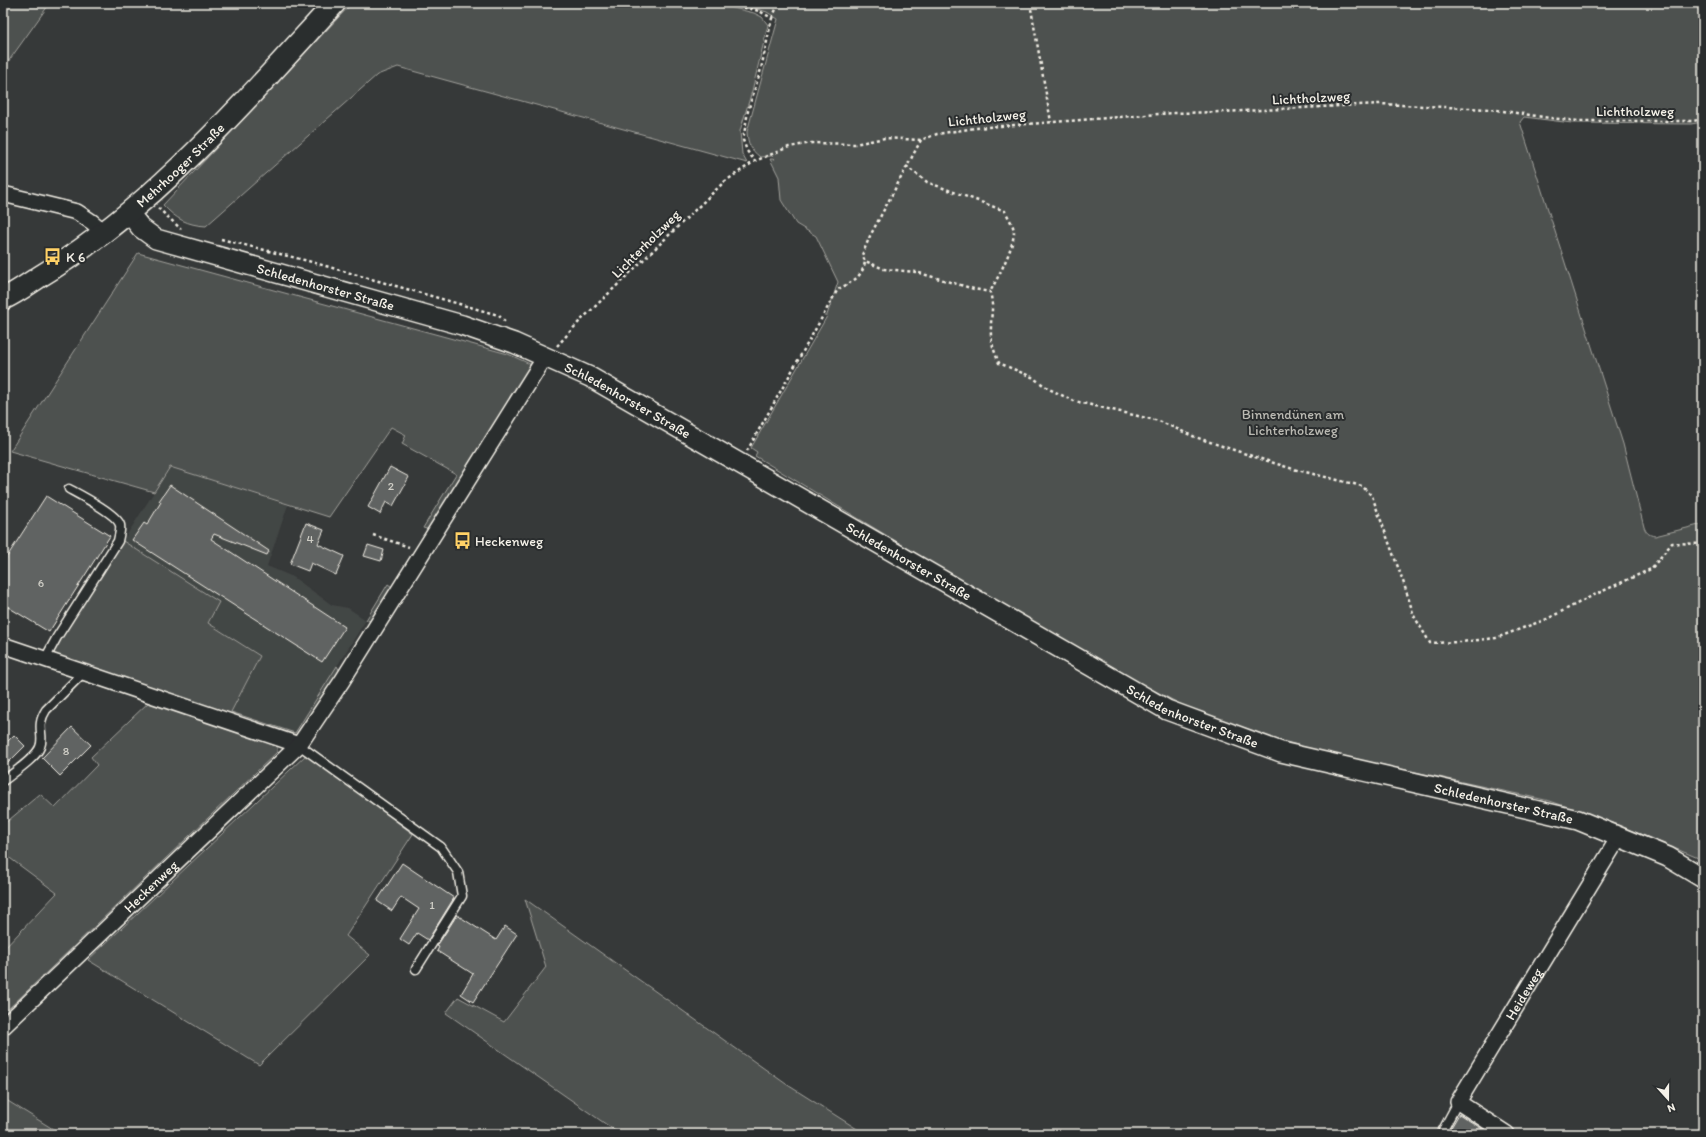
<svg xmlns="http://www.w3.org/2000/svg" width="1706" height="1137" viewBox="0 0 1706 1137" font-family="Itim,sans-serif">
<rect width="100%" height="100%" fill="#363939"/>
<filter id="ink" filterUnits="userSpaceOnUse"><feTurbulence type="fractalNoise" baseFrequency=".025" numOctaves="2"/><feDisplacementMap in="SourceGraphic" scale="8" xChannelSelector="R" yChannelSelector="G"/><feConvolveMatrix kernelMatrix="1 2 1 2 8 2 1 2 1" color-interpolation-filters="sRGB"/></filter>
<g filter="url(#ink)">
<!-- built -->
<path fill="#434645" d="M170,467l118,38 -21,61 26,11 39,28 16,3 18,12 -71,113 -64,-21 29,-56 -52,-33 11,-21 -96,-61z"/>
<!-- green -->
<g fill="#4e514f" stroke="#a1a19c">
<path d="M3,3h47l-47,66z"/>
<path d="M352,3h361l41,10 8,4 6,8 -16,66 -12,40 2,23 5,9 -349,-96 -21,8 -171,151c-19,-1 -30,-7 -43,-21z"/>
<path d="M739,3h964v119l-12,2 -119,-1 -48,-6 -4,5 103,322 21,83c2,5 4,8 11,9l48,-12v330h-1l1,6 -87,-36 -66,-23 -227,-49 -80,-22 -42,-15 -78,-41 -138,-79 -230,-139 2,-4 -6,-4 75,-130 12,-36 -22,-46 -20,-12 -15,-24 -2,-23 -9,-18h5l-3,-3 -12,1c-10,-8 -12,-13 -13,-25l31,-113 -11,-7z"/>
<path d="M138,253l370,101 22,10 -1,6 -99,160 -7,-2 33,-54 -54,-30 4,-9 -15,-8 -62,90 -159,-50 -16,25 -144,-41z"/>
<path d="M123,541l96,61 -11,21 52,33 -29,56 64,21 42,-67 4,7 -44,65 -243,-80 -1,-6z"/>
<path d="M388,584l7,5 -21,33 -8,-2z"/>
<path d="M150,701l127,42v9l-274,262v-64l54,-57 -54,-40v-28l37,-31 15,14 42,-43 -6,-8z"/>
<path d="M307,754l106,80 -67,102 24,19 -111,110 -171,-105z"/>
<path d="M525,899l261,185 79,50h-245l-174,-121 12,-16 46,25 42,-55z"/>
<path d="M3,1098l58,36h-58z"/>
</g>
<!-- building -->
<g fill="#616362" stroke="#f4f1e8">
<path d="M390,467l19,10 -16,29 -7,-4 -6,12 -12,-7z"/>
<path d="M170,485l99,66 -2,4 -53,-21 -3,5 134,88 -23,35 -190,-122 12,-17 3,2 14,-23 -2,-1z"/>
<path d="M46,496l64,40 -61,96 -46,-28v-41z"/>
<path d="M306,523l18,7 -6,14 26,12 -8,19 -25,-12 -3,8 -18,-7z"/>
<path d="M368,545l16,5 -3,11 -17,-5z"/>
<path d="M72,727l19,18 -31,31 -18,-18z"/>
<path d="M14,735l11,11 -22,22v-22z"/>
<path d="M402,863l52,35 -26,42 -11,-7 -8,12 -9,-6 19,-30 -18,-12 -9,14 -15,-10z"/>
<path d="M457,915l39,25 9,-14 12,8 -44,68 -12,-8 12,-20 -36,-23 2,-4 -2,-1z"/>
<path d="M1459,1114l31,20h-42l1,-3z"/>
</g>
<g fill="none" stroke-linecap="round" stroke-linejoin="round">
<defs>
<g id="service">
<path d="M45,659l12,-22 61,-96c1,-6 3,-10 2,-16 -3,-11 -40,-30 -51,-36"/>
<path d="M299,745l142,102 17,25 4,24 -46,73"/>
<path d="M3,781c10,-8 33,-23 37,-34 5,-12 -5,-20 6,-37l38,-38"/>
<path d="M1443,1134v-4l15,-28"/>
</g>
<g id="minor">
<path d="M3,194l74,18 15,10 13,11"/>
<path d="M3,645l296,100"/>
<path id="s1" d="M3,1027l296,-282 43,-64 203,-324"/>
<path id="s2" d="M1507,1134l-49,-32 161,-265"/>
</g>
<g id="tertiary">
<path id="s3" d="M129,213l12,15 15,11 306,86 52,18 76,34 577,333 114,42 297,68 90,37 35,21"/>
</g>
<g id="secondary">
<path id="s4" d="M3,299c13,-6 24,-14 36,-22 116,-70 205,-175 296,-274"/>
</g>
</defs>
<!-- service casing -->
<use href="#service" stroke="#f4f1e8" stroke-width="11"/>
<!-- minor casing -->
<use href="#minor" stroke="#f4f1e8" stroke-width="18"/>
<!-- tertiary casing -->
<use href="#tertiary" stroke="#f4f1e8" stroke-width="22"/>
<!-- secondary casing -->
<use href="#secondary" stroke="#f4f1e8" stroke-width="24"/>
<!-- path -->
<g stroke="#f4f1e8" stroke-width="2.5" stroke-dasharray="3 3" stroke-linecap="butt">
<path d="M726,3l33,8 13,7 -11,51 -13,42 -5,29 4,11 8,10"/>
<path d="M1030,3l21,119"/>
<path d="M772,18l7,-15"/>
<path d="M921,140l-51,96 -8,19 3,6 19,8 32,3 58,17 16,3c4,16 1,20 1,35 -1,13 3,24 8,36l33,14 17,12 25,12 85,20 36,16 60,20 38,12 69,17 10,10 31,85 11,35 16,27 31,-1 35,-4 51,-19 43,-22 61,-28 21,-26 31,1"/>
<path d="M906,166l21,16 78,29c3,6 8,13 9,20 0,17 -16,46 -24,61"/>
<path d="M158,208l23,21"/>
<path d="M221,239l87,22 190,54 9,8"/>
<path d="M557,346l21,-23 146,-141 31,-21 34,-14 23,-4 43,1 30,-6 36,2 16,-6 38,-6 198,-15 50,-1 156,-8 111,5 60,9 28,3h115l10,-2"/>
<path d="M747,451l91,-162c14,-7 25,-12 27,-28"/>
<path d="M373,535l36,12"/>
</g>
<!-- service -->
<use href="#service" stroke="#2a2d2e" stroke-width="8"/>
<!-- minor -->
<use href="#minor" stroke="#2a2d2e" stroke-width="15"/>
<!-- tertiary -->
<use href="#tertiary" stroke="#2a2d2e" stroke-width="19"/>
<!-- secondary -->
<use href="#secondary" stroke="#2a2d2e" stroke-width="21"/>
</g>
</g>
<!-- icons -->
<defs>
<symbol id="bus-bare" viewBox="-9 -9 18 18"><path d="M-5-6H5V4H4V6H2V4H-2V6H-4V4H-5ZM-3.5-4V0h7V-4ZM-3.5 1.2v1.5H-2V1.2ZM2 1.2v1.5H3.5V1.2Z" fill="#ffd166" stroke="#2a2d2e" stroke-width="2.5" paint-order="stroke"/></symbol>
</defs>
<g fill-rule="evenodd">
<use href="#bus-bare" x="40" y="244" width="25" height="25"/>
<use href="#bus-bare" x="450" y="528" width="25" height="25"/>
</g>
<g text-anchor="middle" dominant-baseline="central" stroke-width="4" stroke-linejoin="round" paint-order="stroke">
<!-- number labels -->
<g font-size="12" fill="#cfcec6">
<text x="391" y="486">2</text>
<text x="310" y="539">4</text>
<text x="41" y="583">6</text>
<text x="66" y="751">8</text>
<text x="432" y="905">1</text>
</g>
<!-- street labels -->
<g font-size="14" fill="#f4f1e8" stroke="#2a2d2e">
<text transform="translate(1311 98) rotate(-3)">Lichtholzweg</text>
<text x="1635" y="111">Lichtholzweg</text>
<text transform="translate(987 118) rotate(-6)">Lichtholzweg</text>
<text stroke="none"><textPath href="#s4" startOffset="223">Mehrhooger Straße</textPath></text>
<text transform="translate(646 244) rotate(-45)">Lichterholzweg</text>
<text stroke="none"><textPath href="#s3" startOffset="214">Schledenhorster Straße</textPath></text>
<text stroke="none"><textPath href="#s3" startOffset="538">Schledenhorster Straße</textPath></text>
<text stroke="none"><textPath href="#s3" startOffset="862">Schledenhorster Straße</textPath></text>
<text stroke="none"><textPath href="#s3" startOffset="1186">Schledenhorster Straße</textPath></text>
<text stroke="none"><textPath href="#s3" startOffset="1510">Schledenhorster Straße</textPath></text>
<text stroke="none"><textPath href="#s1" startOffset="204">Heckenweg</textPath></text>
<text stroke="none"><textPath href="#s2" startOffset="185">Heideweg</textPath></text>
</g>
<!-- poi labels -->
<g font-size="14" fill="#f4f1e8" stroke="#2a2d2e" text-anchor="start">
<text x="66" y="257">K 6</text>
<text x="475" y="541">Heckenweg</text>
</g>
<!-- park labels -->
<g font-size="14" fill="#bab9b2" stroke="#2a2d2e">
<text x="1293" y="414">Binnendünen am<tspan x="1293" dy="16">Lichterholzweg</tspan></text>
</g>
</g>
<!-- margin -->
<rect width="1706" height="1137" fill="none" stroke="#2a2d2e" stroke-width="16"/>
<rect x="8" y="8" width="1690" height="1121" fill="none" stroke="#f4f1e8" stroke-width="1.5" filter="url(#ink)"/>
<!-- north arrow -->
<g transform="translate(1668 1099) rotate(159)" stroke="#2a2d2e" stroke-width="3" paint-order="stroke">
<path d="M0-3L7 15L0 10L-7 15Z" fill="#f4f1e8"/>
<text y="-6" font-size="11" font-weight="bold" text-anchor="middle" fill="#f4f1e8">N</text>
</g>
</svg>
